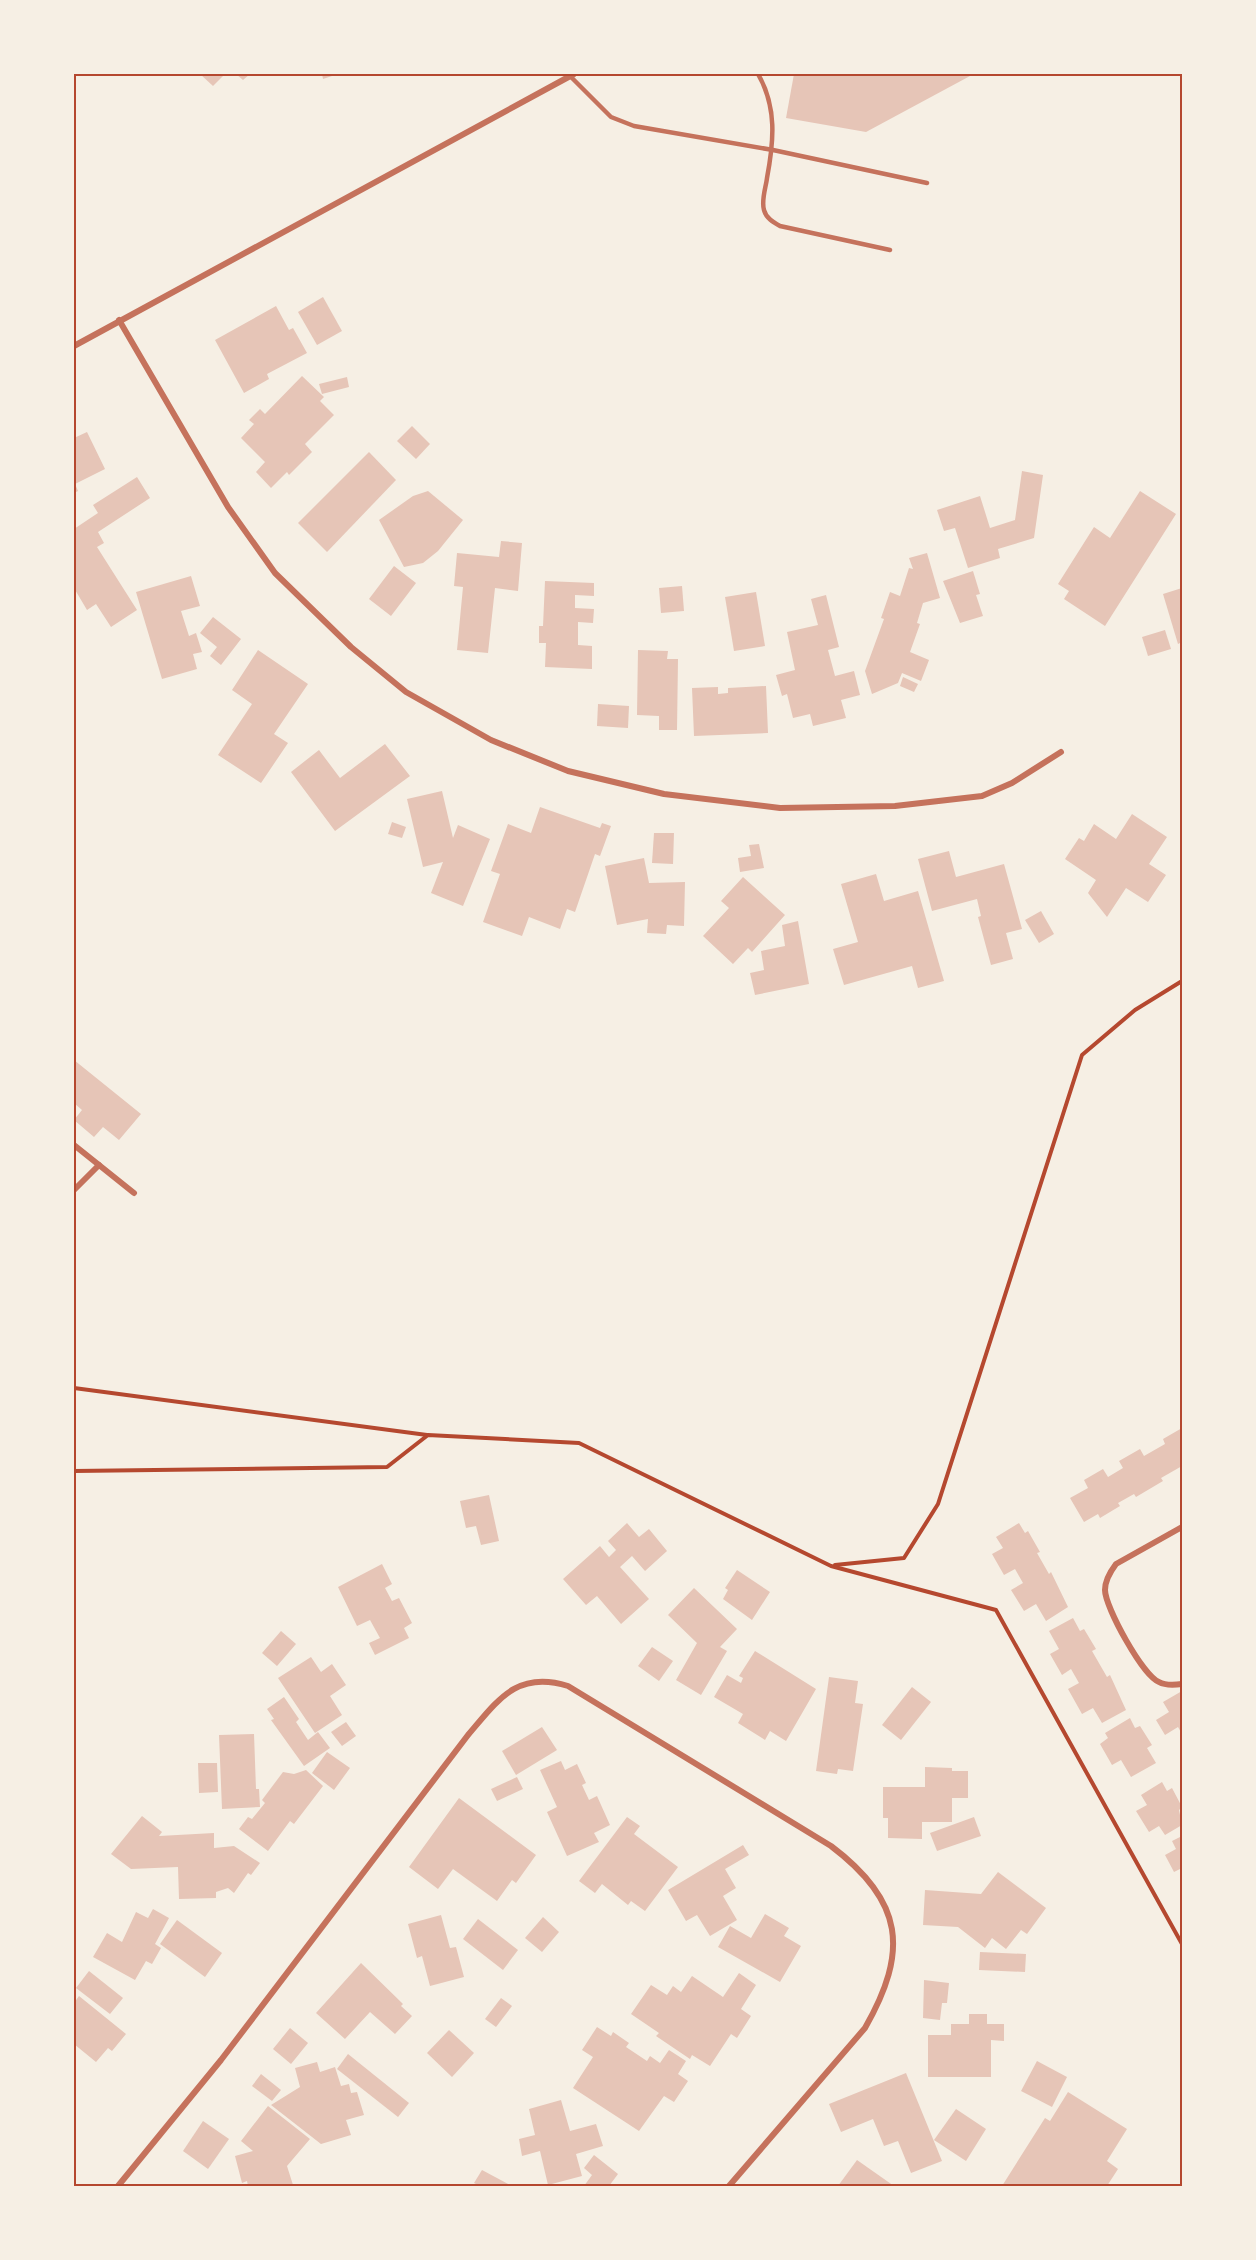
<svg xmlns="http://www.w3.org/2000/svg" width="1256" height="2260" viewBox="0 0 1256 2260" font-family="'Playfair Display',serif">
<rect width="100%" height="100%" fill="#f6efe4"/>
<!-- building -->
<g fill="#e6c5b7">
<path d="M200,74h25l-12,12z"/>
<path d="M236,74h14l-7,6z"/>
<path d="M322,74h16l-15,5z"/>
<path d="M794,74h174l2,2 -104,56 -80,-14z"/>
<path d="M323,297l19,34 -25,14 -19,-33z"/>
<path d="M276,306l13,24 4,-2 14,25 -40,21 2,5 -25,14 -29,-53z"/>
<path d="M302,376l22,21 -4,4 14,14 -29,29 7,8 -23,23 -2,-3 -16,16 -15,-16 9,-10 -24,-24 13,-14 -5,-4 11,-11 5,5z"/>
<path d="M347,377l2,10 -27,7 -3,-10z"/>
<path d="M412,426l18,18 -14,15 -19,-18z"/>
<path d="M87,432l18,37 -30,15 3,7 -4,2v-55z"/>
<path d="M369,452l27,28 -69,72 -29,-29z"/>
<path d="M1022,471l21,4 -9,63 -36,11 2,9 -32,10 -13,-40 -11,3 -7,-21 43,-14 10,32 25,-8z"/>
<path d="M137,477l13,21 -52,34 6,11 -7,4 40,63 -26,17 -15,-23 -9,6 -13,-22v-59l24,-16 -5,-8z"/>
<path d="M428,491l35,29 -25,31 -15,12 -19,4 -25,-47 34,-24z"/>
<path d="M1140,491l36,23 -71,112 -41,-27 5,-8 -11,-7 36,-57 16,11z"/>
<path d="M501,541l21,2 -4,48 -23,-3 -7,65 -31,-3 6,-63 -9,-1 3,-33 42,4z"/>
<path d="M927,553l13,45 -17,5 -6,20 3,1 -10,28 19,8 -8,21 -19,-8 -4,10 -26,11 -7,-23 19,-52 -3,-1 9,-26 10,4 9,-28 4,1 -4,-11z"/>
<path d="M394,566l22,17 -25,33 -22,-17z"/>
<path d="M973,571l7,23 -4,1 7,21 -23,7 -17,-42z"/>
<path d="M191,576l9,30 -19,5 8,25 7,-3 6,19 -9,2 4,15 -35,10 -26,-87z"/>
<path d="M545,581l49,2v13l-19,-1v13l19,1 -1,14 -15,-1v23l14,1v23l-47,-2 1,-24h-7v-17h4z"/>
<path d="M682,586l2,25 -23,2 -2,-25z"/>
<path d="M1182,588v54l-4,2 -15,-50z"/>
<path d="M756,592l9,54 -31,5 -9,-54z"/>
<path d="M826,595l13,52 -11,3 7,26 19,-5 6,24 -19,5 5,18 -33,8 -3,-12 -17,4 -6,-24 -5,2 -6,-21 19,-5 -8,-38 31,-7 -7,-26z"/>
<path d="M213,617l28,22 -20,26 -11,-9 7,-9 -17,-14z"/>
<path d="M1165,630l6,19 -23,7 -6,-19z"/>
<path d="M258,650l50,34 -34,50 14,9 -27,40 -43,-28 34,-51 -20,-14z"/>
<path d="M638,650l30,1 -1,8h11l-1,71h-18v-14l-22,-1z"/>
<path d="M903,677l15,7 -4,8 -14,-6z"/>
<path d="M766,686l2,47 -74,3 -2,-48 26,-1v7l10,-1v-5z"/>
<path d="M598,704l31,2 -1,22 -31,-2z"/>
<path d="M385,744l25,32 -75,55 -44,-59 28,-22 21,28z"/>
<path d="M442,791l11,47 5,-13 32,14 -27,67 -32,-13 12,-31 -20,5 -16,-68z"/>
<path d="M540,807l60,21 2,-5 9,3 -11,30 -5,-2 -20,58 -8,-3 -7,20 -31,-12 -7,19 -39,-14 17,-48 -9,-3 17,-47 23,9z"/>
<path d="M1132,814l35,23 -18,27 17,11 -18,27 -22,-14 -19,29 -19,-24 8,-13 -31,-21 14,-21 5,3 10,-17 22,15z"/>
<path d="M392,822l14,5 -4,11 -14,-4z"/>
<path d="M654,833h20l-1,31 -21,-1z"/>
<path d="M759,844l5,24 -24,4 -2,-14 13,-2 -2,-11z"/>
<path d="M949,851l7,26 48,-13 18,65 -16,4 7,26 -22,6 -13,-48 3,-1 -4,-17 -45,12 -14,-52z"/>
<path d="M644,858l5,25 36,-1 -1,44 -17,-1 -1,9 -19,-1 1,-14 -31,6 -12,-59z"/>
<path d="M876,874l8,27 34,-10 26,90 -26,7 -6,-22 -68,19 -11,-36 25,-7 -17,-58z"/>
<path d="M743,877l42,38 -33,37 -4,-4 -15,16 -30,-28 26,-28 -8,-7z"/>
<path d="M1041,911l13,23 -15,9 -14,-23z"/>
<path d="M798,921l11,63 -54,11 -5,-22 14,-3 -3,-19 24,-5 -3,-21z"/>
<path d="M74,1060l67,54 -22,26 -16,-13 -9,10 -20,-17 8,-10 -8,-7z"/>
<path d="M1182,1428v38l-21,12 2,3 -27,16 -2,-3 -16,9 2,3 -20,12 -2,-4 -14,8 -14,-24 18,-10 -4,-8 19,-11 5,8 15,-9 -4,-7 21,-12 4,7 21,-12 -2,-5z"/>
<path d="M489,1495l10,46 -18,4 -5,-19 -10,2 -6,-27z"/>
<path d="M627,1523l12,14 10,-8 18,22 -22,20 -13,-15 -12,11 29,32 -28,25 -24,-28 -11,9 -23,-26 37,-33 9,11 7,-7 -8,-9z"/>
<path d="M1019,1523l6,10 3,-2 12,21 -3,1 12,21 2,-2 17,35 -22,14 -10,-17 -12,7 -13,-21 12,-7 -8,-14 -11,6 -12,-21 11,-6 -7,-11z"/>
<path d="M382,1564l10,20 -7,4 7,13 7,-3 13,25 -8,5 5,10 -34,17 -6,-12 11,-5 -10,-18 -13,6 -19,-39z"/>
<path d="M737,1570l33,22 -18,28 -29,-21 5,-9 -3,-2z"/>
<path d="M694,1588l43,41 -17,18 7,4 -26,44 -25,-15 21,-37 -29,-28z"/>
<path d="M1073,1618l7,13 4,-2 12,20 -4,2 15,26 3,-2 16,35 -24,13 -9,-15 -11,6 -14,-25 11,-6 -8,-14 -9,6 -12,-21 9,-5 -10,-18z"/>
<path d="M281,1631l15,13 -19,22 -15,-13z"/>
<path d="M652,1647l21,14 -14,20 -21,-15z"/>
<path d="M755,1651l61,38 -30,52 -16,-10 -5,9 -27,-17 5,-9 -29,-17 13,-22 14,8 2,-5 -4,-2z"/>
<path d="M311,1657l10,15 11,-8 14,21 -16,11 12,19 -27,18 -37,-55z"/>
<path d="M829,1677l29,4 -3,22 8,1 -10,67 -15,-2 -1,5 -21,-3z"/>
<path d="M912,1687l19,15 -30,38 -19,-15z"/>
<path d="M1182,1691v43l-4,-7 -13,8 -9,-15 13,-8 -6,-10z"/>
<path d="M284,1697l15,22 -3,3 12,18 10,-8 12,16 -26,18 -33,-46 3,-1 -7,-10z"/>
<path d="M1130,1718l5,10 5,-2 12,19 -5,3 9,15 -25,14 -10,-17 -9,5 -12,-21 8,-6 -3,-5z"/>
<path d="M346,1722l10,14 -14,10 -11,-14z"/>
<path d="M542,1727l15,23 -41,25 -14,-24z"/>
<path d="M254,1734l2,55h3l1,18 -38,2 -3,-74z"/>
<path d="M327,1752l23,16 -16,22 -22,-17z"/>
<path d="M561,1761l4,9 12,-6 9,19 -4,2 7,15 8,-4 13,29 -16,8 5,9 -32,14 -20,-44 10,-5 -17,-37z"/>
<path d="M198,1763h19l1,29 -19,1z"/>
<path d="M925,1767l27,1v3h16v27h-16v24h-30v17l-34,-1v-20h-5v-31h42z"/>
<path d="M306,1770l17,16 -29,38 -4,-3 -22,30 -29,-22 9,-12 4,2 13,-16 -3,-3 21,-28 11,2z"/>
<path d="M517,1777l6,12 -26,12 -6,-12z"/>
<path d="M1162,1782l5,9 5,-3 10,19 -3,3 3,15 -17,10 -6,-9 -10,6 -13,-21 11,-6 -6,-10z"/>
<path d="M459,1798l77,57 -20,28 -4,-3 -15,21 -44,-32 -15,20 -29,-22z"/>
<path d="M142,1816l20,16 -3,4 55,-3v15l20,-2 26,17 -9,12 -3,-2 -14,20 -6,-5 -12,4v6l-37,1 -1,-32 -47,2 -20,-15z"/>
<path d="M627,1817l13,9 -6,8 44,33 -33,44 -14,-10 -3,4 -26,-21 -7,9 -16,-12z"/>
<path d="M974,1817l7,19 -44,15 -7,-18z"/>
<path d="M1182,1836v32l-8,4 -9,-17 11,-6 -4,-8z"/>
<path d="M743,1845l6,10 -24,14 11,19 -13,8 14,24 -27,16 -13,-21 -11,6 -18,-31z"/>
<path d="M998,1872l48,36 -19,26 -6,-4 -15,19 -14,-11 -7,10 -27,-21 -35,-2 2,-35 56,4z"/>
<path d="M153,1909l16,9 -14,26 6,4 -9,16 -6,-3 -11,19 -42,-23 14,-24 15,9 14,-30 12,6z"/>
<path d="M765,1914l24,14 -5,8 17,10 -21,36 -62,-35 12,-21 21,12z"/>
<path d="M441,1915l9,33 6,-1 8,30 -34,9 -8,-30 -5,2 -9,-34z"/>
<path d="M543,1917l16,15 -17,20 -17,-14z"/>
<path d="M478,1919l40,31 -15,20 -40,-31z"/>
<path d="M177,1920l45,33 -17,24 -45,-33z"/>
<path d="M980,1952l46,2 -1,18 -46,-2z"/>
<path d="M361,1963l42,41 -2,2 11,10 -17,18 -25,-22 -25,27 -29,-26z"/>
<path d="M89,1971l34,27 -13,16 -34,-26z"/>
<path d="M739,1973l17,12 -15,24 10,7 -14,22 -6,-4 -21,32 -18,-11 -2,4 -34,-23 3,-3 -28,-19 20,-29 16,10 6,-9 8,6 11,-16 31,21z"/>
<path d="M924,1980l25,3 -2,20h-5l-2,17 -17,-2z"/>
<path d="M79,1996l47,38 -14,17 -4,-3 -12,14 -22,-18v-41z"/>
<path d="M501,1998l11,8 -16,21 -11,-8z"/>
<path d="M969,2014h18v10h17v17l-13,-1v37h-63v-42h23v-11h18z"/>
<path d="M597,2027l14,9 2,-4 16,11 -3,4 21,14 3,-5 10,7 9,-13 17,11 -8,13 10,7 -14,21 -10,-6 -25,35 -66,-43 20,-31 -11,-7z"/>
<path d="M290,2028l18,15 -17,21 -18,-15z"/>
<path d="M449,2030l25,23 -22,24 -25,-24z"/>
<path d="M348,2054l61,49 -11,14 -61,-48z"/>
<path d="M1037,2061l30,16 -15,30 -31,-16z"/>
<path d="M317,2062l3,10 15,-5 6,19 8,-2 2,9 6,-1 7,23 -18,5 5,15 -30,9 -50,-39 29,-18 -5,-19z"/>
<path d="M906,2073l36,88 -31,12 -13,-32 -14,5 -11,-27 -32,13 -12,-28z"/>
<path d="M261,2074l20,16 -9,11 -20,-15z"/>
<path d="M1068,2092l59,37 -20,32 11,8 -11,17h-105l43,-68 5,3z"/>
<path d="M561,2100l9,31 26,-7 7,22 -27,8 6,22 -34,9 -8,-34 -18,5 -3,-17 16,-4 -6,-26z"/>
<path d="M268,2106l42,33 -23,27 6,19 -5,1h-40l-1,-5 -5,2 -7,-27 18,-5 -12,-10z"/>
<path d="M956,2109l30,20 -20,32 -32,-21z"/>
<path d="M203,2121l26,18 -21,30 -25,-18z"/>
<path d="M594,2155l24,19 -9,12h-25l8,-11 -8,-7z"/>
<path d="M857,2160l37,26h-56z"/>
<path d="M482,2170l30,16h-32l-6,-3z"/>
</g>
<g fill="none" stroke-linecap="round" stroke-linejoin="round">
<!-- path -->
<g stroke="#b5482f" stroke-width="4">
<path d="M74,1388l353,47"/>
<path d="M74,1471l313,-4 41,-32 151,8 252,123 165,44 186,334"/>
<path d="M835,1565l69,-7 34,-54 144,-449 53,-45 47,-29"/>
</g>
<!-- service -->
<g stroke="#c5725c" stroke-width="4.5">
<path d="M758,74c19,33 16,67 9,104 -1,9 -6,22 -3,32 2,8 9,12 16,16l110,24"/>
<path d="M570,76l41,41 23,9 139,24 154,33"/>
</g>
<!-- minor -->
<g stroke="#c5725c" stroke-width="6">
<path d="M119,320l109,187 47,66 76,74 55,45 85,48 77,31 96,23 116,14 115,-2 87,-10 30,-13 49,-31"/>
<path d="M74,346l500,-272"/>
<path d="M74,1145l60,48"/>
<path d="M74,1190l25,-25"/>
<path d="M1182,1527l-66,37c-6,8 -11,16 -11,26 0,17 38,86 54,92 7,4 16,3 23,2"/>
<path d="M118,2186l103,-126 247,-325c30,-35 49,-65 100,-49l263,160c73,55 78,105 34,182l-136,158"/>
</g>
</g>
<!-- border -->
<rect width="1256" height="2260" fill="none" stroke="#f6efe4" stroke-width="150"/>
<rect x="75" y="75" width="1106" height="2110" fill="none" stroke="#b5482f" stroke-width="2"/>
</svg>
